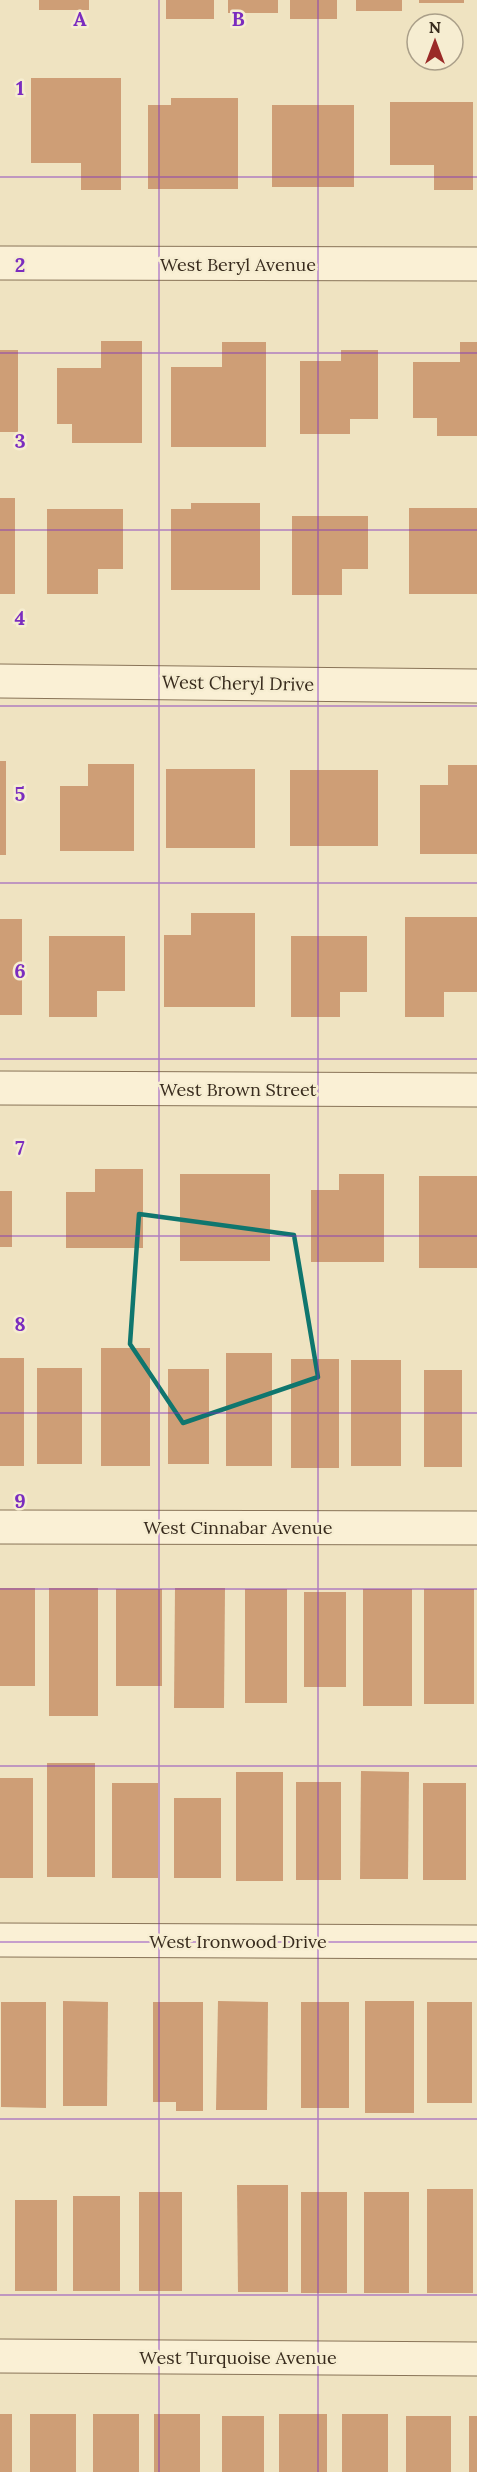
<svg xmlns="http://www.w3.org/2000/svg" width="477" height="2472" viewBox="0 0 477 2472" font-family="Lora,serif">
<rect width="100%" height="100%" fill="#efe3c1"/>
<!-- building -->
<g fill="#ce9e76">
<rect x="39" y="0" width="50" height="10"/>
<rect x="166" y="0" width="48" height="19"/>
<rect x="228" y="0" width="50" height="13"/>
<rect x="290" y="0" width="47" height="19"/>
<rect x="356" y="0" width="46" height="11"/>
<rect x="419" y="0" width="45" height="3"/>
<path d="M31,78h90v112h-40v-27h-50z"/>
<path d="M171,98h67v91h-90v-84h23z"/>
<path d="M390,102h83v88h-39v-25h-44z"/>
<rect x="272" y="105" width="82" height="82"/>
<path d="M101,341h41v102h-70v-19h-15v-56h44z"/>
<path d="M222,342h44v105h-95v-80h51z"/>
<path d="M460,342h17v94h-40v-18h-24v-56h47z"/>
<rect x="0" y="350" width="18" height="82"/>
<path d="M341,350h37v69h-28v15h-50v-73h41z"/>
<rect x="0" y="498" width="15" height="96"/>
<path d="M191,503h69v87h-89v-81h20z"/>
<rect x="409" y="508" width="68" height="86"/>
<path d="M47,509h76v60h-25v25h-51z"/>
<path d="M292,516h76v53h-26v26h-50z"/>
<rect x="0" y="761" width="6" height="94"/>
<path d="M88,764h46v87h-74v-65h28z"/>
<path d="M448,765h29v89h-57v-69h28z"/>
<rect x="166" y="769" width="89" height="79"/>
<rect x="290" y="770" width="88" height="76"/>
<path d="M191,913h64v94h-91v-72h27z"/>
<path d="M405,917h72v75h-33v25h-39z"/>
<rect x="0" y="919" width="22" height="96"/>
<path d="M49,936h76v55h-28v26h-48z"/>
<path d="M291,936h76v56h-27v25h-49z"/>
<path d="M95,1169h48v79h-77v-56h29z"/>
<rect x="180" y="1174" width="90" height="87"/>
<path d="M339,1174h45v88h-73v-72h28z"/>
<rect x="419" y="1176" width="58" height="92"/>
<rect x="0" y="1191" width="12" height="56"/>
<rect x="101" y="1348" width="49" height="118"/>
<rect x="226" y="1353" width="46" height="113"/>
<rect x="0" y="1358" width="24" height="108"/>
<rect x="291" y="1359" width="48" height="109"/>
<rect x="351" y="1360" width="50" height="106"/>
<rect x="37" y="1368" width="45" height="96"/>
<rect x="168" y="1369" width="41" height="95"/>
<rect x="424" y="1370" width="38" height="97"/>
<rect x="0" y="1588" width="35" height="98"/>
<rect x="49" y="1588" width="49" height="128"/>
<path d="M175,1588h50l-1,120h-50z"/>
<rect x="116" y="1589" width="46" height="97"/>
<rect x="245" y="1589" width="42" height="114"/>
<rect x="363" y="1589" width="49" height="117"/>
<rect x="424" y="1589" width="50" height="115"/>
<rect x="304" y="1592" width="42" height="95"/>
<rect x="47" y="1763" width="48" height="114"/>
<path d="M361,1771l48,1 -1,107h-48z"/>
<rect x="236" y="1772" width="47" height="109"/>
<rect x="0" y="1778" width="33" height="100"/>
<rect x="296" y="1782" width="45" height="98"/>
<rect x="112" y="1783" width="46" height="95"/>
<rect x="423" y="1783" width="43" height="97"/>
<rect x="174" y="1798" width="47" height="80"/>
<path d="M63,2001l45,1 -1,104h-44z"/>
<path d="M218,2001l50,1 -1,108h-51z"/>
<rect x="365" y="2001" width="49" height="112"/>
<path d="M1,2002h45v106l-45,-1z"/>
<path d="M153,2002h50v109h-27v-9h-23z"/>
<rect x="301" y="2002" width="48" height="106"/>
<rect x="427" y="2002" width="45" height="101"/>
<path d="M237,2185h51v107h-50z"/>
<rect x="427" y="2189" width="46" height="104"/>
<rect x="139" y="2192" width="43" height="99"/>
<rect x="301" y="2192" width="46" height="101"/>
<rect x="364" y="2192" width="45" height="101"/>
<rect x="73" y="2196" width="47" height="95"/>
<rect x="15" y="2200" width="42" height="91"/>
<rect x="0" y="2414" width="12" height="58"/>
<rect x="30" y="2414" width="46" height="58"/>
<rect x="93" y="2414" width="46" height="58"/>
<rect x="154" y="2414" width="46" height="58"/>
<rect x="279" y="2414" width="48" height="58"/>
<rect x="342" y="2414" width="46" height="58"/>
<rect x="222" y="2416" width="42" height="56"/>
<rect x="406" y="2416" width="45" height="56"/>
<rect x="469" y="2416" width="8" height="56"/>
</g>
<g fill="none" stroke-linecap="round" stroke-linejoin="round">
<defs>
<g id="minor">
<path d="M0,263l477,1"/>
<path d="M0,681l477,5"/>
<path d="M0,1088l477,2"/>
<path d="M0,1527l477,1"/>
<path d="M0,1940l477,2"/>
<path d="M0,2356l477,3"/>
</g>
</defs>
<!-- minor casing -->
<use href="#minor" stroke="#897458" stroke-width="35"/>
<!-- minor -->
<use href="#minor" stroke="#faf0d5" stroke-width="33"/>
</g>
<!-- marked area -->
<path fill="none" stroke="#0f766e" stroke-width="4.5" stroke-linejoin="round" d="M139,1214l155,21 24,142 -135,46 -53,-79z"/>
<!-- grid -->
<path fill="none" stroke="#7b2cbf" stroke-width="1.5" stroke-opacity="0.55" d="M159,0v2472M318,0v2472M0,177h477M0,353h477M0,530h477M0,706h477M0,883h477M0,1059h477M0,1236h477M0,1413h477M0,1589h477M0,1766h477M0,1942h477M0,2119h477M0,2295h477"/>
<g text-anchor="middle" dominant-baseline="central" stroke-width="5" stroke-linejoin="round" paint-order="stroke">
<!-- street labels -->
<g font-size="18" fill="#382b1d" stroke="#f6edd1">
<text x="238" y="264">West Beryl Avenue</text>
<text transform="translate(238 683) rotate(1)">West Cheryl Drive</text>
<text x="238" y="1089">West Brown Street</text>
<text x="238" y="1527">West Cinnabar Avenue</text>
<text x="238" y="1941">West Ironwood Drive</text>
<text x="238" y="2357">West Turquoise Avenue</text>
</g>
</g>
<g font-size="20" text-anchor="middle" font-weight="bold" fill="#7b2cbf" stroke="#f6edd1" stroke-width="5" stroke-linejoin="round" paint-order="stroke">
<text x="80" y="26">A</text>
<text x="238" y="26">B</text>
<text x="20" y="95">1</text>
<text x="20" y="272">2</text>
<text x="20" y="448">3</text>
<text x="20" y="625">4</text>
<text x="20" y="801">5</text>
<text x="20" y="978">6</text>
<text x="20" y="1155">7</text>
<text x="20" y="1331">8</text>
<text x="20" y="1508">9</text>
</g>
<!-- north arrow -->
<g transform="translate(435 42)"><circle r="28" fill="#f6edd1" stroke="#aa9f89" stroke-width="1.5"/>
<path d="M0-4.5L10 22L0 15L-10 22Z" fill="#9a2a27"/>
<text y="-9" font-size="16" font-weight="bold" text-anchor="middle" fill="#382b1d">N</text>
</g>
</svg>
